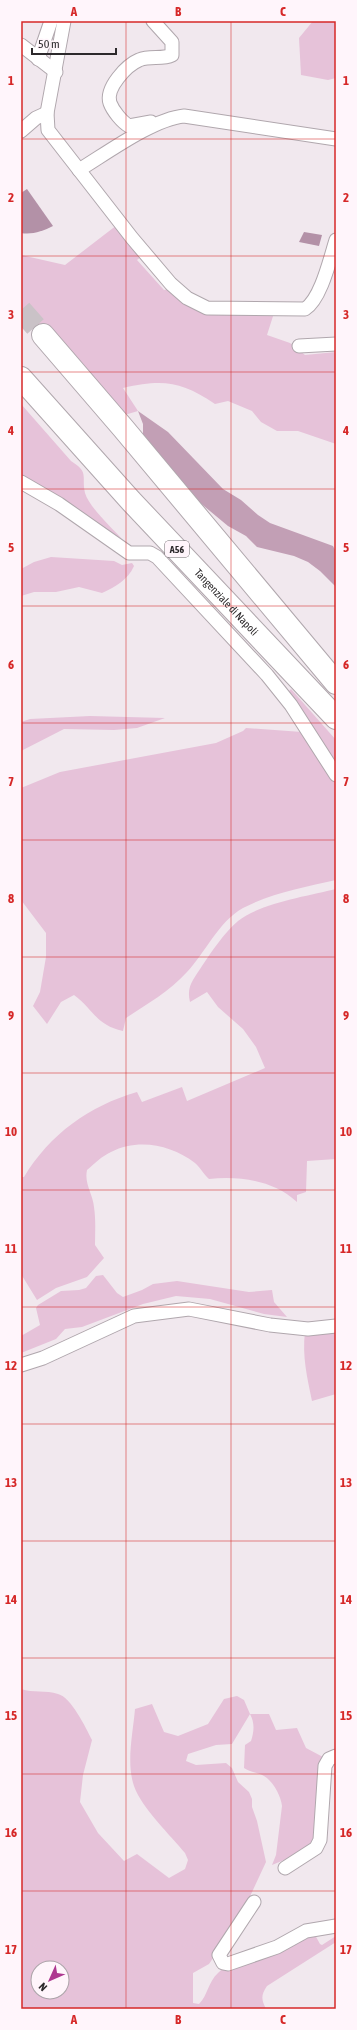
<svg xmlns="http://www.w3.org/2000/svg" width="357" height="2030" viewBox="0 0 357 2030" font-family="'Asap Condensed',sans-serif">
<rect width="100%" height="100%" fill="#f1e8ee"/>
<!-- green -->
<g fill="#e6c2d9" fill-rule="evenodd">
<path d="M313,21h23v57l-8,2 -27,-5 -2,-37z"/>
<path d="M117,225l25,31 -5,4 27,30 7,-1 31,22 72,2 -7,22 23,8 15,12 31,-3v92l-38,-13h-21l-16,-9 -9,-11 -24,-10 -13,3c-34,-23 -52,-25 -92,-16l15,23 -17,5 -78,-90 -7,-2 -7,6 -8,-6v-69l44,10z"/>
<path d="M21,404l50,57c19,12 10,15 14,32 4,14 27,35 37,46l-101,-65z"/>
<path d="M51,557l63,4 8,4 10,-2 2,3c-6,14 -19,21 -32,27l-23,-6 -23,5h-22l-13,4v-27l13,-7z"/>
<path d="M291,689l45,51v22l-47,-71z"/>
<path d="M90,716l75,2 -28,10 -23,2 -50,-1 -43,22v-29l9,-3z"/>
<path d="M246,728l56,4 34,52v96c-31,7 -64,13 -93,28 -25,14 -37,44 -56,64 -17,19 -40,32 -61,46l-3,13c-27,-6 -29,-21 -49,-36l-13,7 -14,22 -14,-18 7,-14 6,-35v-24l-25,-33v-112l39,-16 156,-29 27,-12z"/>
<path d="M336,889v270l-29,2 -1,31 -9,3v7c-24,-22 -57,-26 -88,-23 -6,-5 -8,-11 -14,-16 -24,-18 -56,-25 -84,-11 -9,4 -17,12 -24,18 -3,14 6,24 7,37 2,14 1,25 1,38l9,13 -17,19 -31,11 -19,12 -16,-26v-97h3c26,-43 65,-71 113,-85l5,10 40,-15 5,14 78,-33 -9,-21 -13,-18 -25,-22 -11,-15 -17,10c-4,-16 4,-23 12,-36 10,-15 22,-33 36,-45 23,-18 70,-25 98,-32z"/>
<path d="M103,1275l14,18 6,4 19,-7 11,-6 24,-3 72,11 23,-2 2,12 13,15 -23,-3 -54,-15 -34,-3 -33,8 -61,23 -17,2 -9,10 -35,14v-17l19,-11 -4,-17 2,-3 23,-14 18,-1 7,-2 10,-12z"/>
<path d="M336,1331v63l-24,7c-5,-24 -10,-45 -7,-69z"/>
<path d="M21,1689c12,4 25,1 37,5 13,3 28,34 34,46l-9,35 -3,27 18,31 26,28 13,-7 32,24 16,-9 3,-9 -3,-7c-14,-17 -44,-46 -51,-67 -8,-23 -1,-53 1,-77l17,-5 12,28 14,4 30,-12 16,-25 13,-3 7,4 6,14h19l7,16 21,-2 9,20 17,9 -5,76 -12,18 -34,14 4,-10 6,-49c-1,-10 -9,-25 -18,-30 -6,-4 -13,-3 -20,-8l1,-23 6,-4c3,-9 4,-18 -1,-27l-18,30 -16,1 -28,9 -2,7 10,4 30,-2 6,5 6,14 11,10 3,7v8l5,14 9,41 -27,58 -30,44 -16,9v30l6,1c9,-9 9,-22 19,-31 13,-13 66,-30 85,-38h12l5,9 2,1 14,-9v6l-69,44c-6,9 -6,13 -1,23h-245zM38,1968h24v24h-24z"/>
</g>
<!-- forest -->
<path fill="#c29fb5" d="M138,411l30,21 55,57 18,11 17,15 12,8 63,23 3,6v35l-16,-16 -12,-9 -14,-6 -37,-9 -11,-11 -18,-10 -35,-29 -50,-57v-16z"/>
<!-- water -->
<g fill="#b391a7">
<path d="M27,189l26,37c-10,5 -21,9 -32,7v-40z"/>
<path d="M304,232l18,3 -3,11 -20,-4z"/>
</g>
<g fill="none" stroke-linecap="round" stroke-linejoin="round">
<!-- motorway-tunnel -->
<path stroke="#cac2c7" stroke-width="22" stroke-dasharray="22 11" stroke-linecap="butt" d="M21,310l22,25"/>
<defs>
<g id="minor">
<path d="M64,21l-17,92 1,17 84,108 39,46 16,14 20,10 98,1c16,-10 25,-50 31,-69"/>
<path d="M21,45l35,27"/>
<path d="M38,59l13,-38"/>
<path d="M151,122l-22,4c-7,-4 -16,-15 -19,-23 -5,-15 17,-38 29,-43 11,-5 23,0 33,-5v-13l-19,-21"/>
<path d="M21,131l15,-13 11,-5"/>
<path d="M79,170c28,-17 74,-51 105,-54l152,23"/>
<path d="M299,346l37,-2"/>
<path d="M21,482l38,22 70,49h21l7,4 110,118 24,30 45,70"/>
<path d="M21,1365l22,-7 91,-42 55,-7 81,16 38,4 28,-3"/>
<path d="M285,1868l31,-20 4,-8 5,-74 4,-7 7,-3"/>
<path d="M254,1902l-35,53 4,8 5,1 49,-17 29,-16 30,-5"/>
</g>
<g id="motorway">
<path d="M43,335l80,93 213,255"/>
<path id="s1" d="M21,378l110,123 205,217"/>
</g>
</defs>
<!-- minor casing -->
<use href="#minor" stroke="#b0a7ad" stroke-width="15"/>
<!-- motorway casing -->
<use href="#motorway" stroke="#b0a7ad" stroke-width="24"/>
<!-- minor -->
<use href="#minor" stroke="#fff" stroke-width="13"/>
<!-- motorway -->
<use href="#motorway" stroke="#fff" stroke-width="22"/>
</g>
<!-- grid -->
<path fill="none" stroke="#d62828" stroke-width="1" stroke-opacity="0.55" d="M126,21v1988M231,21v1988M21,139h315M21,256h315M21,372h315M21,489h315M21,606h315M21,723h315M21,840h315M21,957h315M21,1073h315M21,1190h315M21,1307h315M21,1424h315M21,1541h315M21,1658h315M21,1774h315M21,1891h315"/>
<g text-anchor="middle" dominant-baseline="central" stroke-width="3.5" stroke-linejoin="round" paint-order="stroke">
<!-- shield labels -->
<rect fill="#fff5fb" stroke="#6b6669" stroke-width="1" x="165" y="541" width="24" height="16" rx="3"/>
<g font-size="10" font-weight="bold" fill="#2c292b">
<text x="177" y="549">A56</text>
</g>
<!-- street labels -->
<g font-size="11" fill="#2c292b" stroke="#fff5fb">
<text stroke="none"><textPath href="#s1" startOffset="304">Tangenziale di Napoli</textPath></text>
</g>
</g>
<!-- border -->
<rect width="357" height="2030" fill="none" stroke="#fff5fb" stroke-width="44"/>
<!-- north arrow -->
<g transform="translate(50 1980) rotate(225)"><circle r="19" fill="#fff5fb" stroke="#aba3a8"/>
<path d="M0-3L7 15L0 10L-7 15Z" fill="#ae3890"/>
<text y="-6" font-size="11" font-weight="bold" text-anchor="middle" fill="#2c292b">N</text>
</g>
<!-- scale -->
<path d="M32 48v6h84v-6" fill="none" stroke="#2c292b" stroke-width="2"/>
<text x="38" y="48" font-size="12" fill="#2c292b" stroke="#fff5fb" stroke-width="3" paint-order="stroke">50 m</text>
<rect x="22" y="22" width="313" height="1986" fill="none" stroke="#d62828" stroke-width="1.5"/>
<g font-size="13" text-anchor="middle" font-weight="bold" fill="#d62828">
<text x="74" y="16">A</text>
<text x="178" y="16">B</text>
<text x="283" y="16">C</text>
<text x="11" y="85">1</text>
<text x="346" y="85">1</text>
<text x="11" y="202">2</text>
<text x="346" y="202">2</text>
<text x="11" y="319">3</text>
<text x="346" y="319">3</text>
<text x="11" y="435">4</text>
<text x="346" y="435">4</text>
<text x="11" y="552">5</text>
<text x="346" y="552">5</text>
<text x="11" y="669">6</text>
<text x="346" y="669">6</text>
<text x="11" y="786">7</text>
<text x="346" y="786">7</text>
<text x="11" y="903">8</text>
<text x="346" y="903">8</text>
<text x="11" y="1020">9</text>
<text x="346" y="1020">9</text>
<text x="11" y="1136">10</text>
<text x="346" y="1136">10</text>
<text x="11" y="1253">11</text>
<text x="346" y="1253">11</text>
<text x="11" y="1370">12</text>
<text x="346" y="1370">12</text>
<text x="11" y="1487">13</text>
<text x="346" y="1487">13</text>
<text x="11" y="1604">14</text>
<text x="346" y="1604">14</text>
<text x="11" y="1720">15</text>
<text x="346" y="1720">15</text>
<text x="11" y="1837">16</text>
<text x="346" y="1837">16</text>
<text x="11" y="1954">17</text>
<text x="346" y="1954">17</text>
<text x="74" y="2024">A</text>
<text x="178" y="2024">B</text>
<text x="283" y="2024">C</text>
</g>
</svg>
